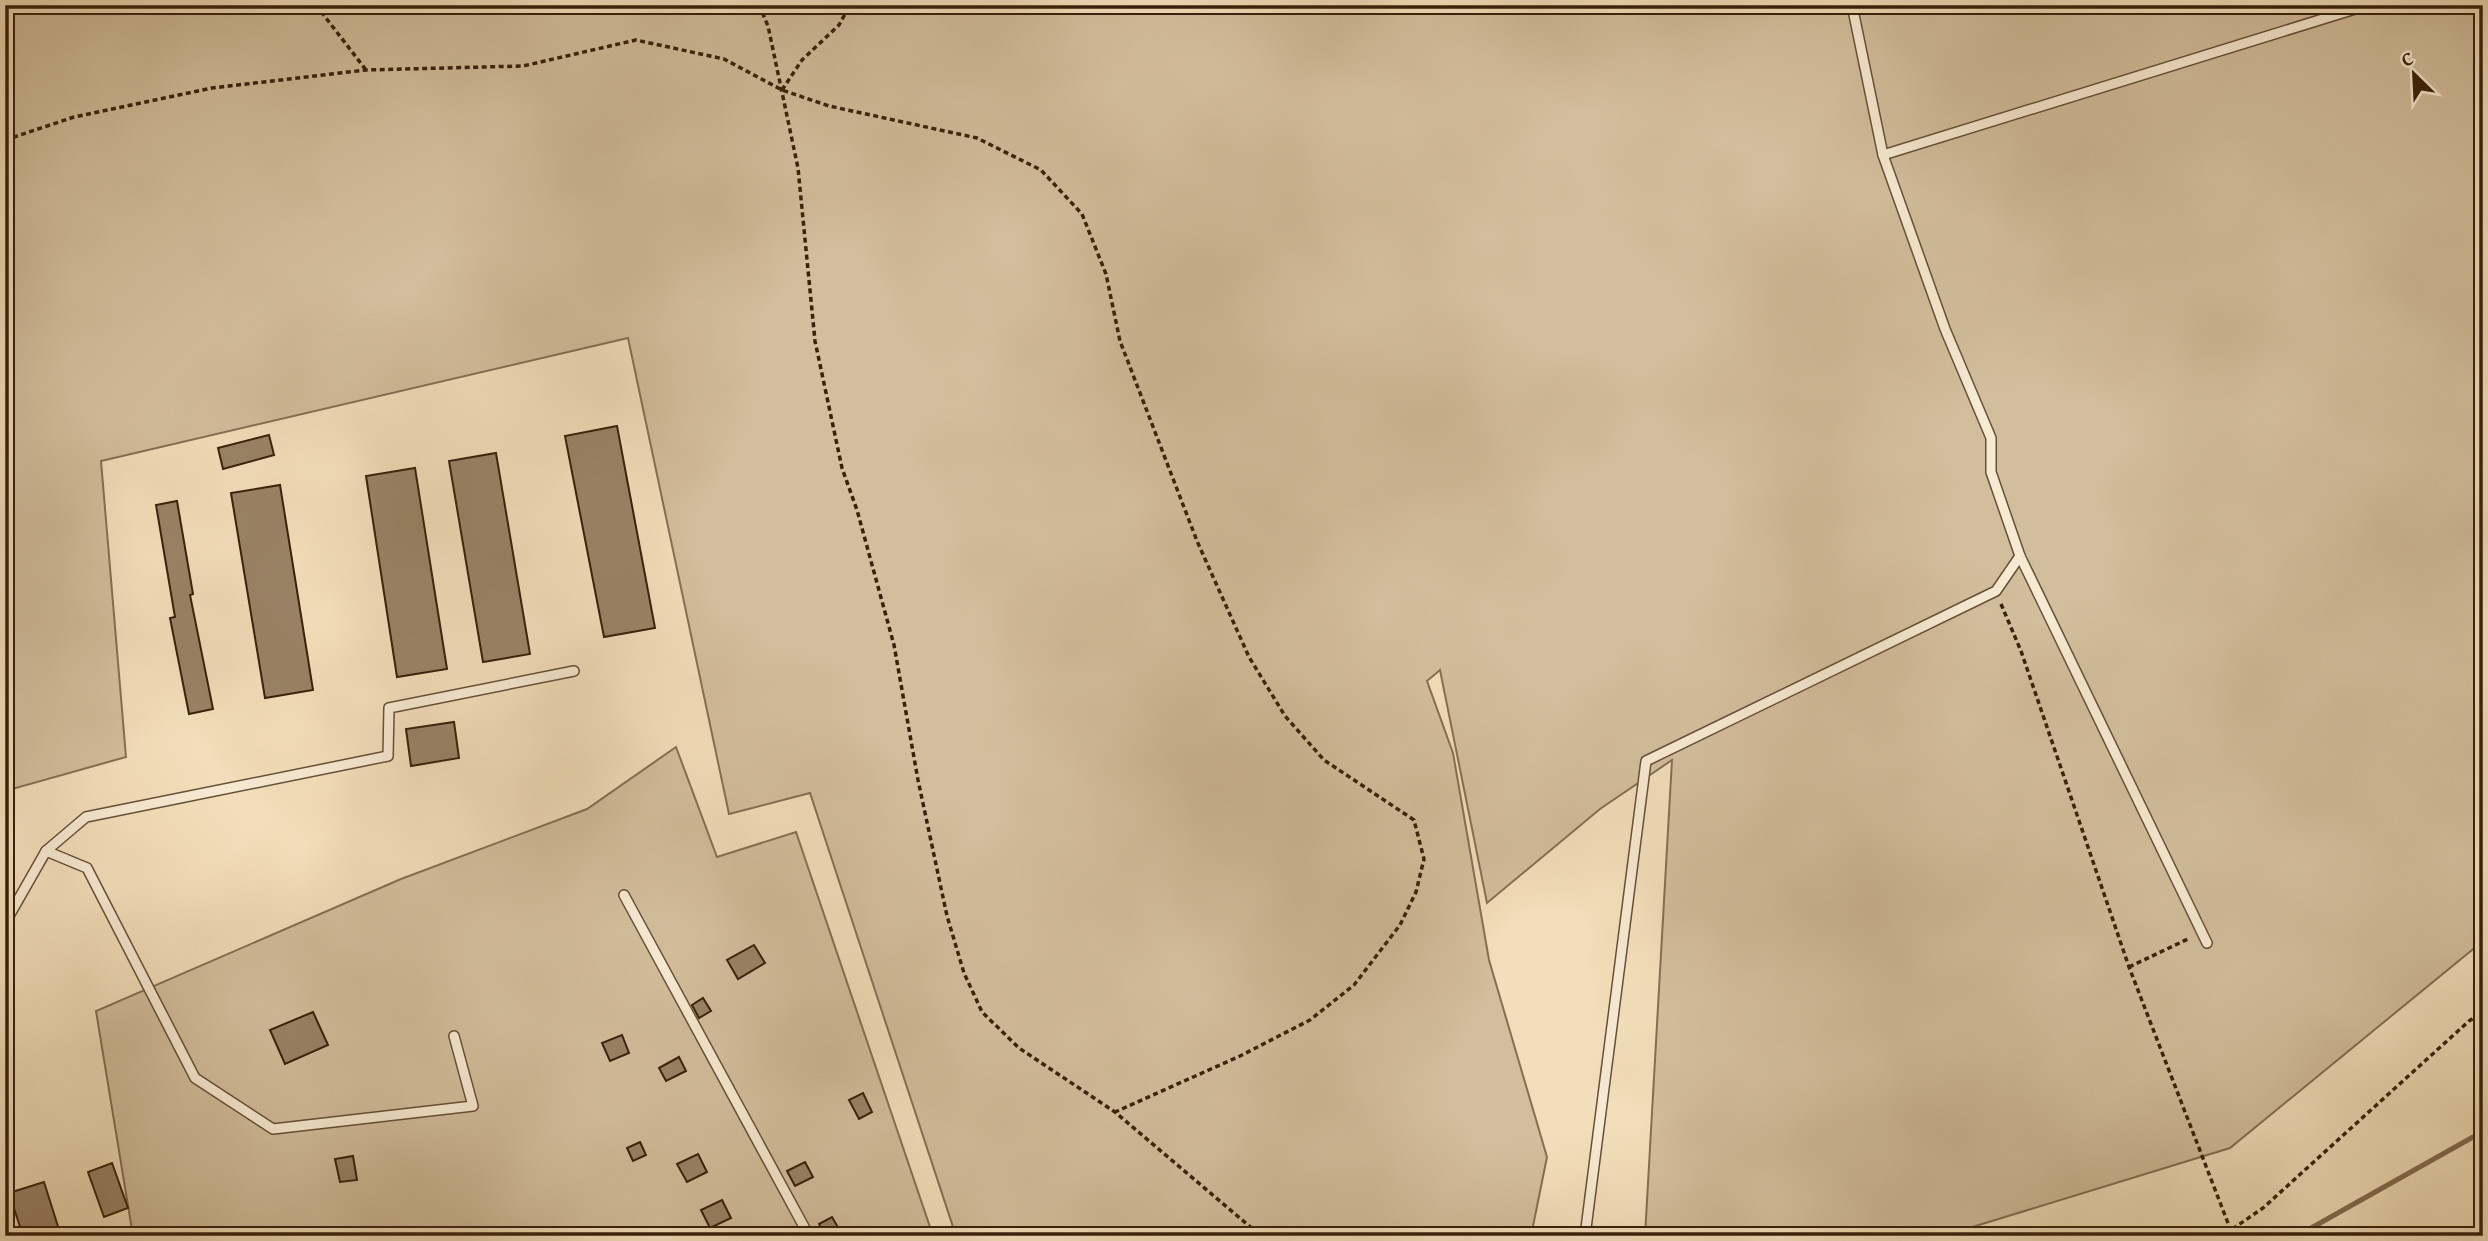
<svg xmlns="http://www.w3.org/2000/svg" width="2488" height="1241" viewBox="0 0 2488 1241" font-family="'Gentium Book Plus',serif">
<rect width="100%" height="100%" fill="#f2deba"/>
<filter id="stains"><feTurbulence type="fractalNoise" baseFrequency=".00286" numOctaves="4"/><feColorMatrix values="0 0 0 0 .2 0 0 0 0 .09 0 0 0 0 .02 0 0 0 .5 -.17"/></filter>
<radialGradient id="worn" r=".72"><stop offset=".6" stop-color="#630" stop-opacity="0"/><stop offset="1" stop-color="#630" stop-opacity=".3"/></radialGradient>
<!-- green -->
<g fill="#d2be9c" stroke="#856f54" stroke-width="2">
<path d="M5,5h2478v936l-253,207 -287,88h-298l27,-476 -72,49 -113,94 -47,-233 -13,11 26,72 36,207 58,197 -16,79h-580l4,-3 -145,-440 -81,21 -101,-476 -527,123 25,296 -114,32 -7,10z"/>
<path d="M676,747l41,110 79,-25 135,398 -13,6h-785l-37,-225 305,-132 186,-70z"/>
</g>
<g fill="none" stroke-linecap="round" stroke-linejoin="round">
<!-- stream -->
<path stroke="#826b50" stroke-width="5" d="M2297,1236l176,-99"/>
</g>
<!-- building -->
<g fill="#998366" stroke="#38200b" stroke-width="2">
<path d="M617,426l38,202 -51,9 -39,-201z"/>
<path d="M269,435l5,20 -51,14 -5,-21z"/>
<path d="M496,453l34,201 -47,8 -34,-201z"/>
<path d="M415,468l32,201 -50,8 -31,-201z"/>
<path d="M280,485l33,205 -48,8 -34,-205z"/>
<path d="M177,501l16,93 -3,1 23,114 -24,5 -19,-96 5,-1 -19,-112z"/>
<path d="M454,722l5,36 -48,8 -5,-37z"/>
<path d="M754,945l11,18 -27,16 -11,-19z"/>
<path d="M703,998l8,13 -12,7 -7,-13z"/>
<path d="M313,1012l15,33 -43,19 -15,-34z"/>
<path d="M622,1035l7,18 -19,8 -8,-18z"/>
<path d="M679,1057l7,14 -20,10 -7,-13z"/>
<path d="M863,1093l9,19 -13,7 -10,-19z"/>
<path d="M640,1142l6,13 -13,6 -6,-13z"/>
<path d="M698,1154l9,18 -20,10 -10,-18z"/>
<path d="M353,1156l4,24 -17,2 -5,-23z"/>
<path d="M805,1162l8,15 -18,9 -8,-15z"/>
<path d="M112,1163l16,45 -24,9 -16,-45z"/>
<path d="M44,1182l17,54h-38l-14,-43z"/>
<path d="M722,1200l9,18 -21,10 -9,-18z"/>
<path d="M832,1217l11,19h-18l-6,-12z"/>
</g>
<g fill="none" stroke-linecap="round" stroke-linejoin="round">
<defs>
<g id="lane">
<path d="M1883,155l485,-150"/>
<path d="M2020,556l187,387"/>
<path d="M46,851l41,17 108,210 78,51 200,-23 -19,-70"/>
<path d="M624,895l185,341"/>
<path d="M5,923l41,-72 40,-34 302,-61 1,-48 185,-37"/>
<path d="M1585,1236l61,-475 350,-170 24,-35 -29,-84v-34l-46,-109 -62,-174 -31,-150"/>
</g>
</defs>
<!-- lane casing -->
<use href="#lane" stroke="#665037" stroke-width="12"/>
<!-- path -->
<g stroke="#38200b" stroke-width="3.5" stroke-dasharray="5 3.5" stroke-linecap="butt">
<path d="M316,5l50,65"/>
<path d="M759,5l9,21 30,142 17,173 27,127 15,42 37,135 24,135 29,136 17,57 18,39 37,36 96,64 146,124"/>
<path d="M782,90l20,-30 37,-35 11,-20"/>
<path d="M5,140l69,-23 138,-29 154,-18 157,-4 113,-26 88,19 58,31 47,16 148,32 64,32 41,44 24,60 14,67 77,200 52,116 36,59 39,44 90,60 10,39 -8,33 -16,33 -46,60 -44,35 -70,36 -125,56"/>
<path d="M2001,604l20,47 108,316 104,269"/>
<path d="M2129,967l61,-29"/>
<path d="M2228,1236l3,-6 32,-22 206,-187 14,-9"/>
</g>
<!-- lane -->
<use href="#lane" stroke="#f7ead2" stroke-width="9"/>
</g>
<!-- margin -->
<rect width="2488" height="1241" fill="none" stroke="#f2deba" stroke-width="28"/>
<rect x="7" y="7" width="2474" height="1227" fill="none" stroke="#38200b" stroke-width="3.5"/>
<rect x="14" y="14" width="2460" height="1213" fill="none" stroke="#38200b" stroke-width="2"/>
<!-- north arrow -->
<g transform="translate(2414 74) rotate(336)" stroke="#f7ead2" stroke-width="5" paint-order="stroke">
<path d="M0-5L12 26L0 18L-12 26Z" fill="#38200b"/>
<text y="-10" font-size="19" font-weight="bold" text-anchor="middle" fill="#38200b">С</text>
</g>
<rect width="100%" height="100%" filter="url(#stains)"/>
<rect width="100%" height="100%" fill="url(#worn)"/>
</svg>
